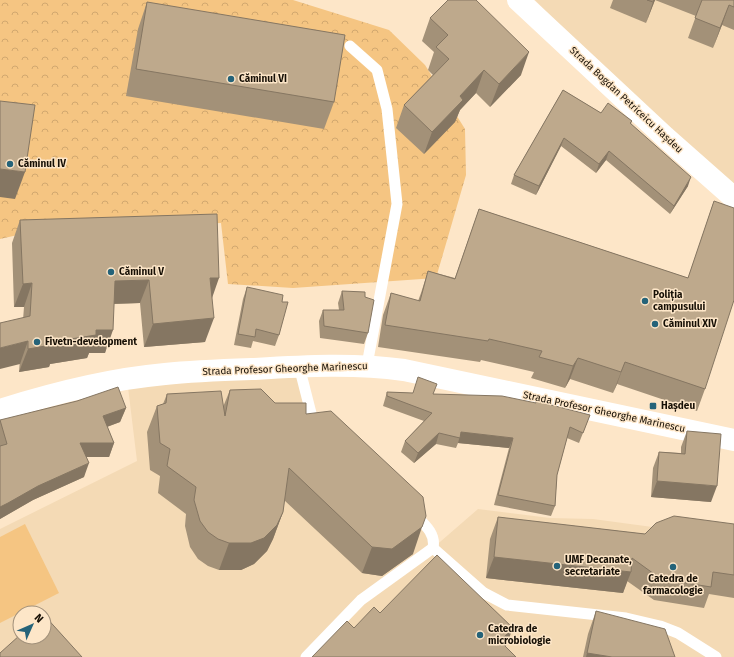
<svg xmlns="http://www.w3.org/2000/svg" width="734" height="657" viewBox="0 0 734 657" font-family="'Fira Sans',sans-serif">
<defs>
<pattern id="forest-crowns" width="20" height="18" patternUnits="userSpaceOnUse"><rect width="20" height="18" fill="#f5c582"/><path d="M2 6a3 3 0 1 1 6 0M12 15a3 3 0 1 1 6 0" fill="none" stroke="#d1a86f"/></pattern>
</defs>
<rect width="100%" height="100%" fill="#fde6c8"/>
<!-- built -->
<g fill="#f4dab5" fill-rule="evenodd">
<path d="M535,0h199v188l-125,-111z"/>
<path d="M299,366l14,51 115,111 5,20 45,-39 72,9 43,1 141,19v119h-734v-128l137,-68 -10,-82zM20,613h24v24h-24z"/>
</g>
<!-- forest -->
<path fill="url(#forest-crowns)" d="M0,0h293l96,30 36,35 40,64 1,46 -30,103 -143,10 -65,-4 -7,-61 -177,6 -44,10z"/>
<!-- pitch -->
<path fill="#f5c582" d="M25,524l34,69 -59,30v-86z"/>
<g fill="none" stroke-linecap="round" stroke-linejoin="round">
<!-- service -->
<g stroke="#fff" stroke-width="11">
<path d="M350,46l27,24 10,39 10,95 -30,161"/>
<path d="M299,366l13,51 9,7"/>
<path d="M433,548l51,45 23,12 119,13 34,8 18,7 38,24"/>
<path d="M306,657l55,-57 72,-52c3,-15 -9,-24 -19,-34"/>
</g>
<!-- minor -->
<path stroke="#fff" stroke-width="22" d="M0,410c54,-17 109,-31 165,-36 29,-3 59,-4 88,-5 51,-3 100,-6 151,1l330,70"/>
<!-- tertiary -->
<path stroke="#fff" stroke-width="22" d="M518,0l147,137 69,61"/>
</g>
<!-- wall -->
<g fill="#a39178">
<path d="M613,0h42l-9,23 -36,-15z"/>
<path d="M655,0h79v30l-12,-5 -9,23 -25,-10 8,-22z"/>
<path d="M147,2l187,100 -10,27 -198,-33 12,-67z"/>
<path d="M430,18l91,57 -31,32 -14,-14 -16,17 -5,12 -31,32 -28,-26 8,-23 29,-30 -5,-5 6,-18 -12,-11z"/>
<path d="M563,90l38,23 31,8 -1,3 57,62 -18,28 -64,-54 -10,13 -35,-27 -25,49 -25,-11 3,-9z"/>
<path d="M714,201l-9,188 -8,22 -80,-27 -4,9 -43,-14 -5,9 -34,-10 3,-6 -53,-12 -1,2 -102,-15 5,-32 8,-22 27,8 3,-8 7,-22 27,7 24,-69 209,69z"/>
<path d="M20,220l192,77 -7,45 -61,5 -4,-44 -26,1 -9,49h-16l-2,5 -37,6 -1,3 -30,5 5,-65h-10l-2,-64z"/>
<path d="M247,287l35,15 -3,33 -4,11 -22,-5 -2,7 -17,-3 9,-46z"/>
<path d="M342,291l23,6 3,36 -4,11 -44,-6 -1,-17 4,-11h16l-1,-7z"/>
<path d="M230,390l45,13 31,11 107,140 -31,22 -20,-3 -78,-73 -1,12 -10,27 -6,12 -13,13 -13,6h-22l-11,-4 -10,-7 -8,-12 -5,-21 1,-12 -28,-21 2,-17 -10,-6 -3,-38 10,-26 6,-2 4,-10 56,13z"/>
<path d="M387,392l46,2 157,21 -11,28 -12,-5 -10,37 -2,31 -4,10 -57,-11 15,-57 -51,-5 -2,5 -20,-4 -22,19 -13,-11 4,-11 19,-20 -41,-15z"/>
<path d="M126,408l-6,14 -13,5 7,16 -5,14h-23l-2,20 -51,23 -33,19v-99z"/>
<path d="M687,431l24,71 -60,-5 2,-29 6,-16 22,1v-6z"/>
<path d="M498,517l147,17 89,-10v74l-25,-4 -5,14 -50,-8 -27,-19 -4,12 -137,-15 4,-39z"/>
<path d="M596,611l79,46h-92l5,-23z"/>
</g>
<!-- shaded-wall -->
<g fill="#857662">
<path d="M654,0h1l-9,23 7,-21z"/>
<path d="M729,5l-7,20 -9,23 7,-20z"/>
<path d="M529,52l-8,23 -31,32 9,-23z"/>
<path d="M484,70l-8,23 -16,17 -5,12 -31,32 8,-22 28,-36z"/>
<path d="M564,138l-3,8 -25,49 3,-9z"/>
<path d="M609,151l-3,9 -10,13 3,-9z"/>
<path d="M0,169l25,3 -10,27 -15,-2z"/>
<path d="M691,177l-3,9 -18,28 4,-8z"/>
<path d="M210,278h9l-8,23z"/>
<path d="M149,280l-9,23 -33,1 8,-23z"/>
<path d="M32,283l-8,24h-10l9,-23z"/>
<path d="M214,318l-9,24 -61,5 9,-23z"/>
<path d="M96,330h17l-8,23h-16l-2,5 -37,6 -1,3 -30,5 9,-23z"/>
<path d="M28,341l-8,23 -20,5v-21z"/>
<path d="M578,358l-8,21 -5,9 8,-22z"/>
<path d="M625,362l-8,22 -4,9 8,-21z"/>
<path d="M126,408l-6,14 -22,8 5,-14z"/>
<path d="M461,432l52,6 -4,10 -51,-5z"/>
<path d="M439,433l-3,11 -22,19 4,-10z"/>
<path d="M80,443h34l-5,14h-34z"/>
<path d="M89,463l-5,14 -51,23 -33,19v-12l38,-21z"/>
<path d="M657,481l60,5 -6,16 -60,-5z"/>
<path d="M283,512l-10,27 -6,12 -13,13 -13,6h-22l10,-27z"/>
<path d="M422,527l-9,27 -31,22 -20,-3 10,-26z"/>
<path d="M494,557l137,15 -8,21 -137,-15z"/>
<path d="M513,628l-9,23 -4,-10z"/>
<path d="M587,653l25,4h-26z"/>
</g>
<!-- building -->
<g fill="#bea98c" stroke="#857662">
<path d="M448,0h28l53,52 -30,32 -15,-14 -24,26 3,4 -31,32 -28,-27 45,-46 -13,-12 12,-12 -18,-17z"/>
<path d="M647,0h7l-1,2z"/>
<path d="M702,0h32v7l-5,-2 -9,23 -25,-10z"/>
<path d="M147,2l198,33 -11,67 -198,-33z"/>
<path d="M563,90l38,23 7,-10 24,18 -2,2 61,54 -17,29 -65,-55 -10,13 -35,-26 -25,48 -25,-11z"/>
<path d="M0,101l35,4 -10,67 -25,-3z"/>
<path d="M714,201l20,7v92l-29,89 -80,-27 -4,10 -43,-14 -5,8 -34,-9 3,-6 -53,-12 -1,2 -103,-16 6,-32 29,8 8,-30 27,8 24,-70 209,69z"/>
<path d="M217,214l2,64h-9l4,40 -61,6 -4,-44 -34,1 -2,49h-17v5l-38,6 -1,3 -29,5v-8l-28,7v-25l30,-7 2,-33 -9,1 -3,-64z"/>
<path d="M247,287l36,8 -1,7h6l-9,33 -23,-6 -1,8 -17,-3z"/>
<path d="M342,291l23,1v5l9,3 -6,33 -44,-7 -1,-16h21z"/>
<path d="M418,377l19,7 -4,10 69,2 34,7v-2l54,14 -7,18 -13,-6 -13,48 -2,31 -57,-11 15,-57 -52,-6 -1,6 -21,-5 -21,20 -13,-12 27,-28 -45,-17v-4l26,1z"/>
<path d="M118,387l8,21 -23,8 11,27h-34l9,20 -51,23 -30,17 -8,4v-61l7,-2 -7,-24 77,-19z"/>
<path d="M261,389l14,14h31v11l25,-3 92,86 3,19 -4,11 -30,22 -20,-2 -83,-79 -6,44 -6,13 -13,13 -13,5h-22l-11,-4 -10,-7 -8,-11 -6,-21 2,-13 -29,-21 3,-17 -10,-6 -3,-37 9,-3 1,-9 54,-3 4,25 5,-26z"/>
<path d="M687,431l34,3 -4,52 -60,-5 2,-29 26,2z"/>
<path d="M674,516l60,8v51l-21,-3 -2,15 -50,-8 -29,-21 -1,14 -137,-15 4,-40 147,17 11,-11z"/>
<path d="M437,555l76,73 -13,13 16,16h-204l35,-36 7,7 20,-21 6,6z"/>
<path d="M596,611l69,18 10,28h-63l-25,-4z"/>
<path d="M44,615l38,42h-82v-4l20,-18v2h24z"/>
</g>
<!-- markers -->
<g fill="#256379" stroke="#fde6c8" stroke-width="1.5">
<circle cx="231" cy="79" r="4"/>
<circle cx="10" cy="164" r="4"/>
<circle cx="111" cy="272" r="4"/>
<circle cx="645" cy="301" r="4"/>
<circle cx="655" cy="324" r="4"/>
<circle cx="37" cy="342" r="4"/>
<rect x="649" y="402" width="8" height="8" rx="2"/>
<circle cx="557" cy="566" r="4"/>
<circle cx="673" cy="567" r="4"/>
<circle cx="480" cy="635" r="4"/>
</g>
<g text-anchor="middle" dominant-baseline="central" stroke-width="3" stroke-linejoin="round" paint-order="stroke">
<!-- poi labels -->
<g font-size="10" font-weight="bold" fill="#160f05" stroke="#fde6c8" text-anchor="start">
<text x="239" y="79">Căminul VI</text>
<text x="18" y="164">Căminul IV</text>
<text x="119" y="272">Căminul V</text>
<text x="653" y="295">Poliția<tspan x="653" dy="12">campusului</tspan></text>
<text x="663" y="324">Căminul XIV</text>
<text x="45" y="342">Fivetn-development</text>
<text x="661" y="406">Hașdeu</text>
<text x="565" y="560">UMF Decanate,<tspan x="565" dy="12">secretariate</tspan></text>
<text x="673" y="579" text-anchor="middle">Catedra de<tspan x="673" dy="12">farmacologie</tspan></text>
<text x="488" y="629">Catedra de<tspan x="488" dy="12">microbiologie</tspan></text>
</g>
<!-- street labels -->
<g font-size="10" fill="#160f05" stroke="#fde6c8">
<text transform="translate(626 100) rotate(43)">Strada Bogdan Petriceicu Hașdeu</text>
<text transform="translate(285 369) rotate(-2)">Strada Profesor Gheorghe Marinescu</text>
<text transform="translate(604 412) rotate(12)">Strada Profesor Gheorghe Marinescu</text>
</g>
</g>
<!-- north arrow -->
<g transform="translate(32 625) rotate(45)"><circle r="19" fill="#fde6c8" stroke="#a1907a"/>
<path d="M0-3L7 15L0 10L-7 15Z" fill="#256379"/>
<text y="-6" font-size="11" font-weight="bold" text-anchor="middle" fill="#160f05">N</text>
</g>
</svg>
